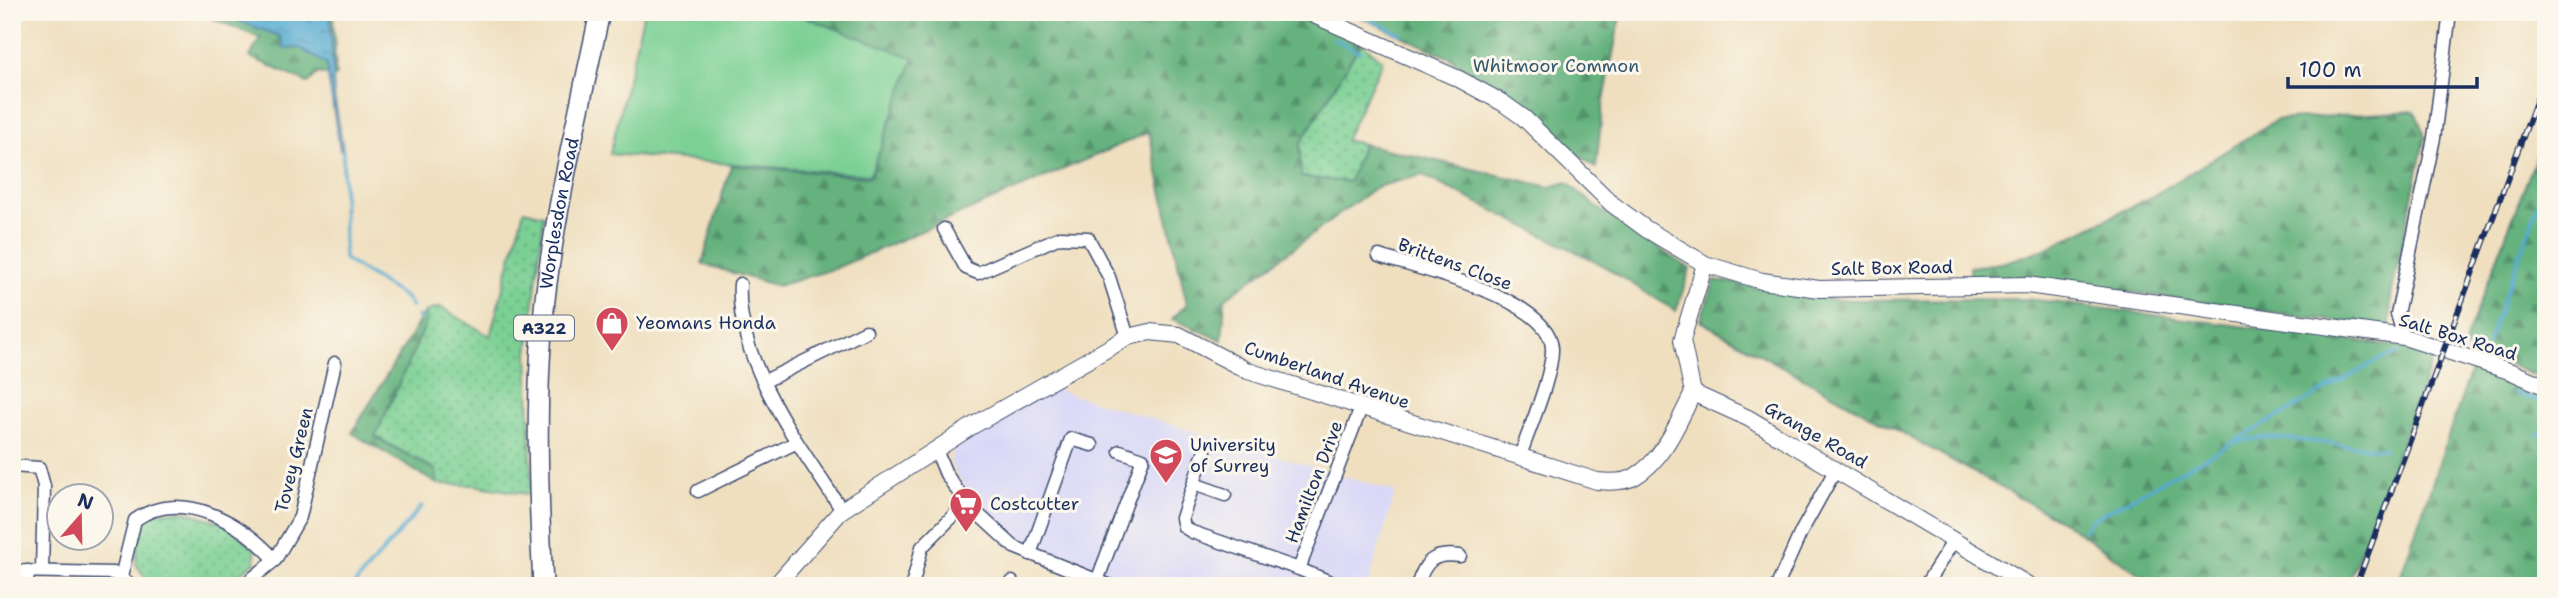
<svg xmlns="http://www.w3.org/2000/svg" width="2558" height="598" viewBox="0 0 2558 598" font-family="'Shantell Sans',sans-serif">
<defs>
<pattern id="grass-dots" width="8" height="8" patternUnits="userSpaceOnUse" patternTransform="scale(1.75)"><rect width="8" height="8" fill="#7cd094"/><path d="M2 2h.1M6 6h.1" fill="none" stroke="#65a97c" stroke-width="1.8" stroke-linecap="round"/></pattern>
<pattern id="forest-firs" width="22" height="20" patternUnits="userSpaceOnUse" patternTransform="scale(1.75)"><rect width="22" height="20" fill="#65b27e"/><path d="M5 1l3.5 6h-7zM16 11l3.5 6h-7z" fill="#52916a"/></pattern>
<pattern id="water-ripples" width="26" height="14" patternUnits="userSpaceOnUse" patternTransform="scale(1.75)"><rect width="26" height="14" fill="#55abd2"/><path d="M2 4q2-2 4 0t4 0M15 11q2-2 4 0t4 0" fill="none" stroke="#468cae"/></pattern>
</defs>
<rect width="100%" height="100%" fill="#fbf7ec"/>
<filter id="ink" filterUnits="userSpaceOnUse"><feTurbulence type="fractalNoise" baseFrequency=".0143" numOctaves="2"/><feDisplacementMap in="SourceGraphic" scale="14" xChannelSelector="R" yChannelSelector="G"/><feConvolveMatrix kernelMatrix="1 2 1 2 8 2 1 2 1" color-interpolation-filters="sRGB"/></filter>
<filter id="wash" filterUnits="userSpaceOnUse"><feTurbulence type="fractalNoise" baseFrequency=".00686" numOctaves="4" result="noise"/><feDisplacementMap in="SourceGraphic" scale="28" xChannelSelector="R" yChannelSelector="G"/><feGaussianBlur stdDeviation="1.57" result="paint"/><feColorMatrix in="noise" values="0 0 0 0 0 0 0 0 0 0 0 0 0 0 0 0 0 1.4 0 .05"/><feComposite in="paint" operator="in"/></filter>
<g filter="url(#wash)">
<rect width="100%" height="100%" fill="#efdfbf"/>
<!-- built -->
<path fill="#d8d7f8" d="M1050,388l345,104 -27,94h-236l-85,-32 -33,-19 -22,-15 -21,-22 -21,-36 7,-20z"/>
<!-- grass -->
<g fill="url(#grass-dots)" stroke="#4c8079" stroke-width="2">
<path d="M1361,43l22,17 -38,80 18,4 -14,39 -49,-6v-33z"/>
<path d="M524,210l20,5 -16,138 4,142 -58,-10 -37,-1 -1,-14 -61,-33 51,-115 -1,-10 15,-5 50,29z"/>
<path d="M184,511l43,13 28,26v12c-30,27 -66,24 -104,24l-15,-22 3,-33 3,-12 6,-6z"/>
</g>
<!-- forest -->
<g fill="url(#forest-firs)" stroke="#40706e" stroke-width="2">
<path d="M198,12h135l3,65 -18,-4 -10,10 -58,-26 10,-19z"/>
<path d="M791,12h501l69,31 -61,101 1,33 48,5 14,-38 187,43 17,-5 28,24 95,63 -14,42 -79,-49 -175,-87 -46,12 -151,112 -3,41 -50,-21 15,-15 -38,-172 -313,136 -58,18 -76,-22 29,-99 139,12 44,-119z"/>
<path d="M1350,12h271l-19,99 -6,57 -146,-110z"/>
<path d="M2415,111l10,25 -34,161 -1,32 -357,-51 -63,-2v-9l32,-4 43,-14 106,-52 125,-77z"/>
<path d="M2546,131v251l-54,-26 -29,-9z"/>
<path d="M1715,280l121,20 192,-1 408,52 -89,235h-190l-90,-62 -367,-203z"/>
<path d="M425,312l2,9 -52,116 61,33 1,14 -85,-51z"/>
<path d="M2472,367l74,28v191h-149z"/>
</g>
<!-- pitch -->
<path fill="#7cd094" stroke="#4c8079" stroke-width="2" d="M644,12h147l123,46 -44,117 -260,-21z"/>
<!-- water -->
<path fill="url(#water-ripples)" stroke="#386d98" stroke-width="2" d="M213,12h117l4,83 9,55h-3l-14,-86 -27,-16 -14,1 -5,-13z"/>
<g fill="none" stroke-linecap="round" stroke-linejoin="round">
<!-- stream -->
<g stroke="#55abd2" stroke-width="3.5">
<path d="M1353,12l48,22"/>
<path d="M1334,39l26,13"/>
<path d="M343,150l1,109 62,39 6,9"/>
<path d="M418,316l2,3"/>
<path d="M2487,344l59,-160"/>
<path d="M2514,393l32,10"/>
<path d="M2537,435l9,-5"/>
<path d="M2235,441l145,-82 19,-6"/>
<path d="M2084,530l7,-10 143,-78 33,-5 118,12"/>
<path d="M353,586l69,-80"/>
</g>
</g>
</g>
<g filter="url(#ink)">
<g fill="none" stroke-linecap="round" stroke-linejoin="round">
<defs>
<g id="minor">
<path d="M944,229l22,39 12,5 82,-36 28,1 21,39 19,60"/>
<path d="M1379,256c40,13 171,42 173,92 1,27 -23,81 -32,108"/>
<path d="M740,284c-5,77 61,164 102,226"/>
<path d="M2404,337l-7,-23 37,-176 16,-126"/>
<path d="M765,381l101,-50"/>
<path d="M936,450l10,24 20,29 48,44 97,39"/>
<path d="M1205,450l-23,68 2,9 8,5 107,37 62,-161"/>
<path d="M12,466l27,2 5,18 -2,85"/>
<path d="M1194,484l31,11"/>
<path d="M698,491l97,-48"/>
<path d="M1030,554l41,-115 21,6"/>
<path d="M275,560l25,-43 35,-154"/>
<path d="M1299,569l41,17"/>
<path d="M12,571l102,2 17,13"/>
<path d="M121,577l14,-57c45,-33 109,3 140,40l-32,26"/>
<path d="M1097,581l46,-122 -23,-8"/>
<path d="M27,586l1,-15"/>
<path d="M912,586l10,-39 44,-44"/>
<path d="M1012,586v-4"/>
<path d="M1417,586c8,-25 16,-34 43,-30"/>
<path d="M1777,586l24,-54 35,-63"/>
<path d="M1925,586l29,-46"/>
</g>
<g id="tertiary">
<path d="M1307,12l152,67 44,24 21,15 88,86 34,25 59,35 57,17 57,8 208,-4 377,52 108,35 34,15"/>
<path d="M1693,393l55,25 282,168"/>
<path d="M1693,393l-11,-53 23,-76"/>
<path d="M775,586l67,-76 132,-85 154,-88 22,-5 29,3 69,36 349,110c11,1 27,2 37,-4 29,-16 45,-56 59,-84"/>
</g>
<g id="primary">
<path id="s1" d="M543,586c-5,-100 -9,-203 4,-303 12,-91 34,-180 53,-271"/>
</g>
</defs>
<!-- minor casing -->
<use href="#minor" stroke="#3b496d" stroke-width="15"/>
<!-- tertiary casing -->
<use href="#tertiary" stroke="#3b496d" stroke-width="18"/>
<!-- primary casing -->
<use href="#primary" stroke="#3b496d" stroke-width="22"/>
<!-- minor -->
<use href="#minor" stroke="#fff" stroke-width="12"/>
<!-- tertiary -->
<use href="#tertiary" stroke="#fff" stroke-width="16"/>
<!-- primary -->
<use href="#primary" stroke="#fff" stroke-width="19"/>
<defs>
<path id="rail" d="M2356,586l190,-511"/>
</defs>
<!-- rail casing -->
<use href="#rail" stroke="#1b2f5e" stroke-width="6"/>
<!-- rail -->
<use href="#rail" stroke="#fbf7ec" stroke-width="3.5" stroke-dasharray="10" stroke-linecap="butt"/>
</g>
</g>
<!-- icons -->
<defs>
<symbol id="shop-pin" viewBox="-11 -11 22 30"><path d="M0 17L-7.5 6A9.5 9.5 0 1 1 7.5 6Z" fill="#d1495b" stroke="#fbf7ec"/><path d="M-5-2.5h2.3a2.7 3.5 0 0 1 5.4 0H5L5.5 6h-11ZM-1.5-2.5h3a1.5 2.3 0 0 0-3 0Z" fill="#fff"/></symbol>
<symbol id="university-pin" viewBox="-11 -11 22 30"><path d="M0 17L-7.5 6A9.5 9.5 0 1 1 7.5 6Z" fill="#d1495b" stroke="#fbf7ec"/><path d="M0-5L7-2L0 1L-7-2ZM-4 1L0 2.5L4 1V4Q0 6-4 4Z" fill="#fff"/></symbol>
<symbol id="supermarket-pin" viewBox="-11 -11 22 30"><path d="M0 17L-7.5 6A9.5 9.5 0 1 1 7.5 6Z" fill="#d1495b" stroke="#fbf7ec"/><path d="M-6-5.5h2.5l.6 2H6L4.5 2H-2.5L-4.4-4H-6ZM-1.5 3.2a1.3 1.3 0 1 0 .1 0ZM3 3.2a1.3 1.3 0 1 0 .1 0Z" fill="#fff"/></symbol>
</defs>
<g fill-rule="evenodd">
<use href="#shop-pin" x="593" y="304" width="38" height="52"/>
<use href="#university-pin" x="1147" y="436" width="38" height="52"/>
<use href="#supermarket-pin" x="947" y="485" width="38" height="52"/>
</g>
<g text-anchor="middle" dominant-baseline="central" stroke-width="6" stroke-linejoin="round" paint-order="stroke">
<!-- shield labels -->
<rect fill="#fbf7ec" stroke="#5e6b89" stroke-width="2" x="514" y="315.5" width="60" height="25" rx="5"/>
<g font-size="16" font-weight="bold" fill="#1b2f5e">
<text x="544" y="328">A322</text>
</g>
<!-- park labels -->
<g font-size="18" fill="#33576c" stroke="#fbf7ec">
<text x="1556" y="66">Whitmoor Common</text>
</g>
<!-- street labels -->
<g font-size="18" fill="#1b2f5e" stroke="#fbf7ec">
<text stroke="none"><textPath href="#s1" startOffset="374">Worplesdon Road</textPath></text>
<text transform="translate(1455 264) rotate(20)">Brittens Close</text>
<text transform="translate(1892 268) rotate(-1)">Salt Box Road</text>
<text transform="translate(2458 337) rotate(17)">Salt Box Road</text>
<text transform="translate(1327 375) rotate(19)">Cumberland Avenue</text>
<text transform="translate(1816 435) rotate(30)">Grange Road</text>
<text transform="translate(294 460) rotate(-76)">Tovey Green</text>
<text transform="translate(1314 482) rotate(-69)">Hamilton Drive</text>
</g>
<!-- poi labels -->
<g font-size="18" fill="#1b2f5e" stroke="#fbf7ec" text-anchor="start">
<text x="636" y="323">Yeomans Honda</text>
<text x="1190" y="445">University<tspan x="1190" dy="21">of Surrey</tspan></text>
<text x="990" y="504">Costcutter</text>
</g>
</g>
<!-- margin -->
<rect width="2558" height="598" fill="none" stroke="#fbf7ec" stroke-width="42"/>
<!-- north arrow -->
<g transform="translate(80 517) rotate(20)"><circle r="33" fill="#fbf7ec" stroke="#a1a7b3" stroke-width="2"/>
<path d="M0-5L12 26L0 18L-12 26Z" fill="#d1495b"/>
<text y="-10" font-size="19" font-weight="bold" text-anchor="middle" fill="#1b2f5e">N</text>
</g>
<!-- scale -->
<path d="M2288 77v10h189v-10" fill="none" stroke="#1b2f5e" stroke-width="3.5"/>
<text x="2299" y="77" font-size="21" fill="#1b2f5e" stroke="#fbf7ec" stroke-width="5" paint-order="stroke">100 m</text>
</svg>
